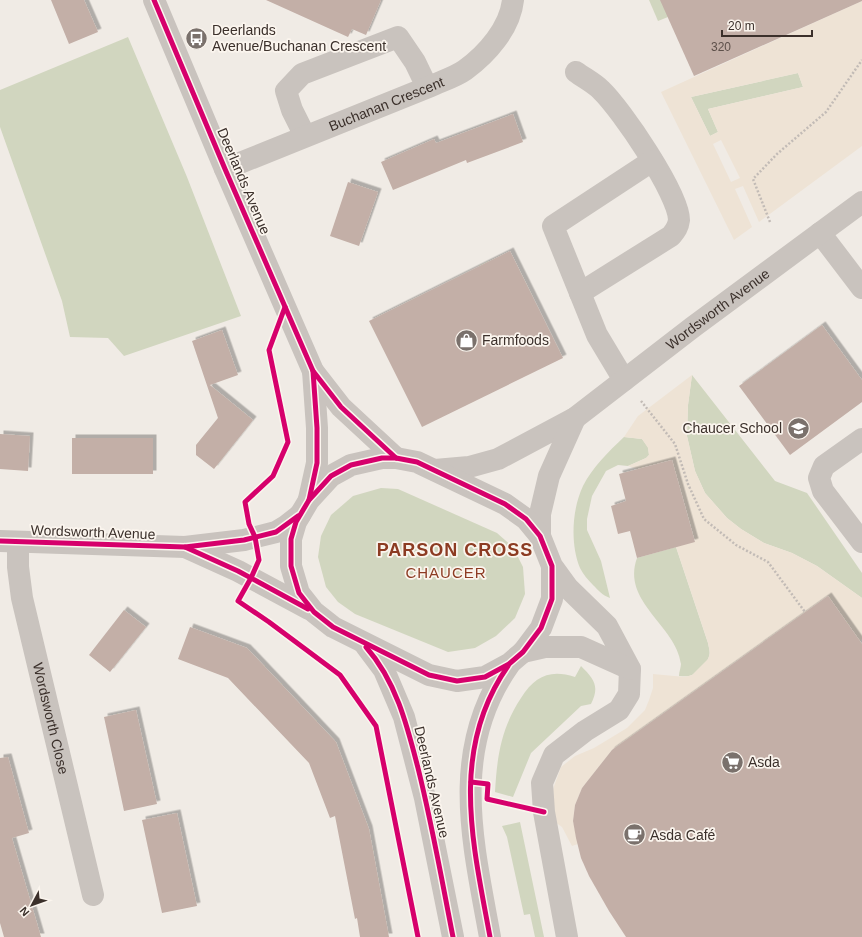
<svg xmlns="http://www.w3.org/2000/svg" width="862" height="937" viewBox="0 0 862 937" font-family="Arial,sans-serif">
<defs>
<filter id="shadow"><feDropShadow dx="3.5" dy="-3.5" stdDeviation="0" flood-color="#0004"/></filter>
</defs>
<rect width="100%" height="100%" fill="#f0ebe5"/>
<!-- green -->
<g fill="#d1d6bf">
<path d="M649,0h25l-6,17 -10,4z"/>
<path d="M128,37l59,140 54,139 -117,40 -16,-18 -38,-1 -8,-36 -62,-174v-37z"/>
<path d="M798,73l5,14 -95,22 10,23 -8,4 -19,-39z"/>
<path d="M692,375l83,106 32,12 55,80v25l-45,-32 -25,-13 -28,-10 -23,-14 -14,-11 -22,-25 -10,-22 -8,-35 1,-31z"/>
<path d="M624,437l18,2 6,8 1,8 -3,3 -18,8 -10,-1 -12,6 -14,25 -5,23v11l14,31 9,37c-8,-3 -12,-8 -17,-13 -5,-5 -10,-11 -13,-17 -10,-24 -8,-59 3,-82 9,-18 26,-35 41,-49z"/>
<path d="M381,488l17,1 99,44 16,14 10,20 2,27 -10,24 -19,18 -21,12 -27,4 -93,-38 -17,-12 -12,-15 -8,-30 3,-21 10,-21 22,-19z"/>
<path d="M676,547l32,96c1,5 3,11 0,16 -2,5 -11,14 -16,16 -4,2 -9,1 -13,1 0,-4 2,-9 2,-12 -5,-39 -60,-62 -44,-106z"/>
<path d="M581,666c13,13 19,20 10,38l-10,2 -50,47 -18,44 -18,-5c2,-35 6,-64 26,-94 14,-22 29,-29 54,-21z"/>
<path d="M520,822l24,115h-9l-5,-23 -6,1 -17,-78 -5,-11z"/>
</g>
<!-- plaza -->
<g fill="#eee3d5" fill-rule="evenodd">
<path d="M862,1v145l-103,76 -16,-36 -8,3 17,38 -18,13 -73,-148zM798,73l5,14 -95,22 10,23 -8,4 -19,-39zM721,140l19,38 -9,4 -18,-38z"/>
<path d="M692,375l-4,30 -1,31 8,35 10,22 22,25 14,11 23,14 28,10 25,13 45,32v41l-2,2 -32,-45 -216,154 -30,38 -7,17 -2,16 5,23 -6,2 -10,-19 -7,-5 -2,-33 8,-22 14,-11 19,-8 33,-20 18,-18 4,-10 4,-12v-14l32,3 7,-2 16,-16 2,-6 -2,-10 -32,-96 19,-6 -23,-81 -35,9 -9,-3 18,-8 3,-3 -1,-7 -6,-9 -18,-2 14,-21z"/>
</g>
<!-- building -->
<g fill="#c3afa7" filter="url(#shadow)">
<path d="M51,0h33l14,32 -29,12z"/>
<path d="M266,0h115l-15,35 -14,-6 -4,8z"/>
<path d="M660,0h202v1l-168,75z"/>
<path d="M513,114l10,28 -56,21 -1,-3 -73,30 -12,-28 53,-23 2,4z"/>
<path d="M348,182l30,10 -19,54 -29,-10z"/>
<path d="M510,251l53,107 -141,69 -53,-106z"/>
<path d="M822,325l40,55v22l-72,53 -51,-69z"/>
<path d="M222,330l16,45 -28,10 43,35 -39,49 -18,-14v-10l22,-27 -26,-77z"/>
<path d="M0,434l30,2 -2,35 -28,-2z"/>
<rect x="72" y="438" width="81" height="36"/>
<path d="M672,460l23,82 -58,16 -7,-27 -12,3 -7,-28 15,-5 -7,-27z"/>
<path d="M828,596l34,48v293h-236l-17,-26 -20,-35 -8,-18 -5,-20 -3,-17 2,-16 7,-17 30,-38z"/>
<path d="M124,610l22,17 -36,45 -21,-17z"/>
<path d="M190,627l57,21 89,94 33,87 20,108h-29l-3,-19 -2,1 -20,-103 -5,2 -21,-55 -81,-85 -50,-19z"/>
<path d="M136,710l21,94 -33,7 -20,-94z"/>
<path d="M8,757l21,76 -17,5 29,99h-37l-4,-14v-165z"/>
<path d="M177,813l20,93 -35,7 -20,-93z"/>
</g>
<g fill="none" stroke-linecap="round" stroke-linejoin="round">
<!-- path -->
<g stroke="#c2bbb6" stroke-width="2.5" stroke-dasharray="2 2" stroke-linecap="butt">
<path d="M770,222l-17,-43 24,-25 49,-42 36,-52"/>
<path d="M641,401l34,43 13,40 16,35 32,26 32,17 37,50"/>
</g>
<!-- minor -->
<g stroke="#c9c3be" stroke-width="22">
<path d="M154,0l71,169 88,202 28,36 55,51"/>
<path d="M576,72c8,6 18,11 25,18 20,19 78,104 78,130 -1,8 -4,11 -8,16l-91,57"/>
<path d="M305,136l-13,-26 -6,-19 16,-17 96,-37 17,25 12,25"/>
<path id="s1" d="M225,169l206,-83c11,-5 24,-9 34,-16 22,-16 45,-42 48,-70"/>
<path d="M820,233l42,55"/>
<path d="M624,380l-27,-45 -44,-109 99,-65"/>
<path d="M862,439l-38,27 -5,12 4,13 39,51"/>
<path id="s2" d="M435,470l34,-3 29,-8 77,-41 118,-91 169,-125"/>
<path d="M309,499l8,-36v-35l-4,-57"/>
<path d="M540,536v-22l9,-38 26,-58"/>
<path d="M0,541l185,6 59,-7 32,-8 10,-6 14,-11"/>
<path id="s3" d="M18,542v25l4,31 71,297"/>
<path d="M185,547l53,24 71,38"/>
<path d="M552,566v33l-11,29 -18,24 -14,12 -24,13 -28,4 -28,-6 -96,-48 -19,-15 -15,-19 -8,-27v-27l5,-17 13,-22 22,-24 20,-11 31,-7h14l21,4 88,42 21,15 14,17 12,30 16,22 39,38 23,43 -1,25 -10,16 -34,21 -31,24 -12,28 2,29 23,125"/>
<path d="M366,646l18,24 20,47 21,81 28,139"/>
<path d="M523,652l22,-5h36l49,22"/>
<path d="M490,937c-17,-94 -41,-187 19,-272"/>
</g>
<defs>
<g id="cycleway">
<path d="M154,0l71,169 88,202 28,36 55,51"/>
<path d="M285,307l-16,43 19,92 -15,34 -28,26 4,22 6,13 4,23 -8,18 -13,23 31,21 71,53 36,51 42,211"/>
<path d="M382,458h14l21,4 88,42 21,15 14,17 12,30v33l-11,29 -18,24 -14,12 -24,13 -28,4 -28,-6 -96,-48 -19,-15 -15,-19 -8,-27v-27l5,-17 13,-22 22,-24 20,-11z"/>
<path d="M309,500l8,-37v-35l-4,-57"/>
<path d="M0,541l185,6 59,-7 32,-8 22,-16"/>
<path d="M185,547l53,24 70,38"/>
<path d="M366,647c30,34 41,78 52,121 14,56 24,113 35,169"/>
<path d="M471,782l17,2 -1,15 57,13"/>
<path d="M490,937c-17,-93 -41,-187 18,-271"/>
</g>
</defs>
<!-- cycleway casing -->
<use href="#cycleway" stroke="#fbf5ee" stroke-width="8"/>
<!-- cycleway -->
<use href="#cycleway" stroke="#d6006c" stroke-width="5"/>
</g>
<!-- icons -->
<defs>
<symbol id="bus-disc" viewBox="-11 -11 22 22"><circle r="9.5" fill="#7a716c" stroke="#fbf5ee"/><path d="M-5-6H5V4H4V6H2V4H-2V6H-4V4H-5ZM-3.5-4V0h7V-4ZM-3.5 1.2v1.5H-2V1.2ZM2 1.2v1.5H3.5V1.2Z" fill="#fff"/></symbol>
<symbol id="shop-disc" viewBox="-11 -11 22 22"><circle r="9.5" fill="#7a716c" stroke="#fbf5ee"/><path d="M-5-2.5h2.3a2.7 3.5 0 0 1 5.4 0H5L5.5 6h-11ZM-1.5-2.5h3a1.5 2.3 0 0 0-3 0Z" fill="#fff"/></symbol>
<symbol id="school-disc" viewBox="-11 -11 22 22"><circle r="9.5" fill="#7a716c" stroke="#fbf5ee"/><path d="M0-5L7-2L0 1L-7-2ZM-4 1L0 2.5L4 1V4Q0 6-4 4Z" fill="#fff"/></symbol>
<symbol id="supermarket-disc" viewBox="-11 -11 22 22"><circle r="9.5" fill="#7a716c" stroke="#fbf5ee"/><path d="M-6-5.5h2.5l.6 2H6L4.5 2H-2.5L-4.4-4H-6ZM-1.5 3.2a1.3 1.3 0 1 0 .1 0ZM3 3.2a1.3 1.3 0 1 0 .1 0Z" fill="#fff"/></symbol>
<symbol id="cafe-disc" viewBox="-11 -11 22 22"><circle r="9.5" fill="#7a716c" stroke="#fbf5ee"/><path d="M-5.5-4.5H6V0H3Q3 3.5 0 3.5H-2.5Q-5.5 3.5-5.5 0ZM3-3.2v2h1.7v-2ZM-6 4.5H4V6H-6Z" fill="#fff"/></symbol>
</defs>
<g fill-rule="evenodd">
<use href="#bus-disc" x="184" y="26" width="25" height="25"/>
<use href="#shop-disc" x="454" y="328" width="25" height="25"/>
<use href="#school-disc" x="786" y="416" width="25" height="25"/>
<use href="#supermarket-disc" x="720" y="750" width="25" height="25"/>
<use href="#cafe-disc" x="622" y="822" width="25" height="25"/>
</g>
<g text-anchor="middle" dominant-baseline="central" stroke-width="3.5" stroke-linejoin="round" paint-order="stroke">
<!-- number labels -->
<g font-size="12" fill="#5d504a">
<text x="721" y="47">320</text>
</g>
<!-- poi labels -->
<g font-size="14" fill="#3b302b" stroke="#fbf5ee" text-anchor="start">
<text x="212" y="30">Deerlands<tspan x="212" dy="16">Avenue/Buchanan Crescent</tspan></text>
<text x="482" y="340">Farmfoods</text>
<text x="782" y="428" text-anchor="end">Chaucer School</text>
<text x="748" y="762">Asda</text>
<text x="650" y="835">Asda Café</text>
</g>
<!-- street labels -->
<g font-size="14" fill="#3b302b" stroke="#fbf5ee">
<text stroke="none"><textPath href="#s1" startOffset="174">Buchanan Crescent</textPath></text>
<text transform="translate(244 181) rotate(67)">Deerlands Avenue</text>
<text stroke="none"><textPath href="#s2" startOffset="331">Wordsworth Avenue</textPath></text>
<text transform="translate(93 532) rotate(2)">Wordsworth Avenue</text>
<text stroke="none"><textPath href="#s3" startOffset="180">Wordsworth Close</textPath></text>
<text transform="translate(432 782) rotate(77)">Deerlands Avenue</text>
</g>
<!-- neighbourhood labels -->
<g font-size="15" letter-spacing="1" fill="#8c3b22" stroke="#fbf5ee">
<text x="446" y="572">CHAUCER</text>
</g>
<!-- district labels -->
<g font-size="18" font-weight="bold" letter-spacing="1" fill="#8c3b22" stroke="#fbf5ee">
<text x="455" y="550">PARSON CROSS</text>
</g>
</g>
<!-- north arrow -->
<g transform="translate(32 905) rotate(229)" stroke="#fbf5ee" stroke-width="3" paint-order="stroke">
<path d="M0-3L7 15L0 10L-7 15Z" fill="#3b302b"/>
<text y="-6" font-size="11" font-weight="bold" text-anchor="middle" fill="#3b302b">N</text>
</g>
<!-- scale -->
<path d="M722 30v6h90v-6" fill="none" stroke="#3b302b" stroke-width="2"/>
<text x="728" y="30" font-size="12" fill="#3b302b" stroke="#fbf5ee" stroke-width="3" paint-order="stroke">20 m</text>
</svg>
